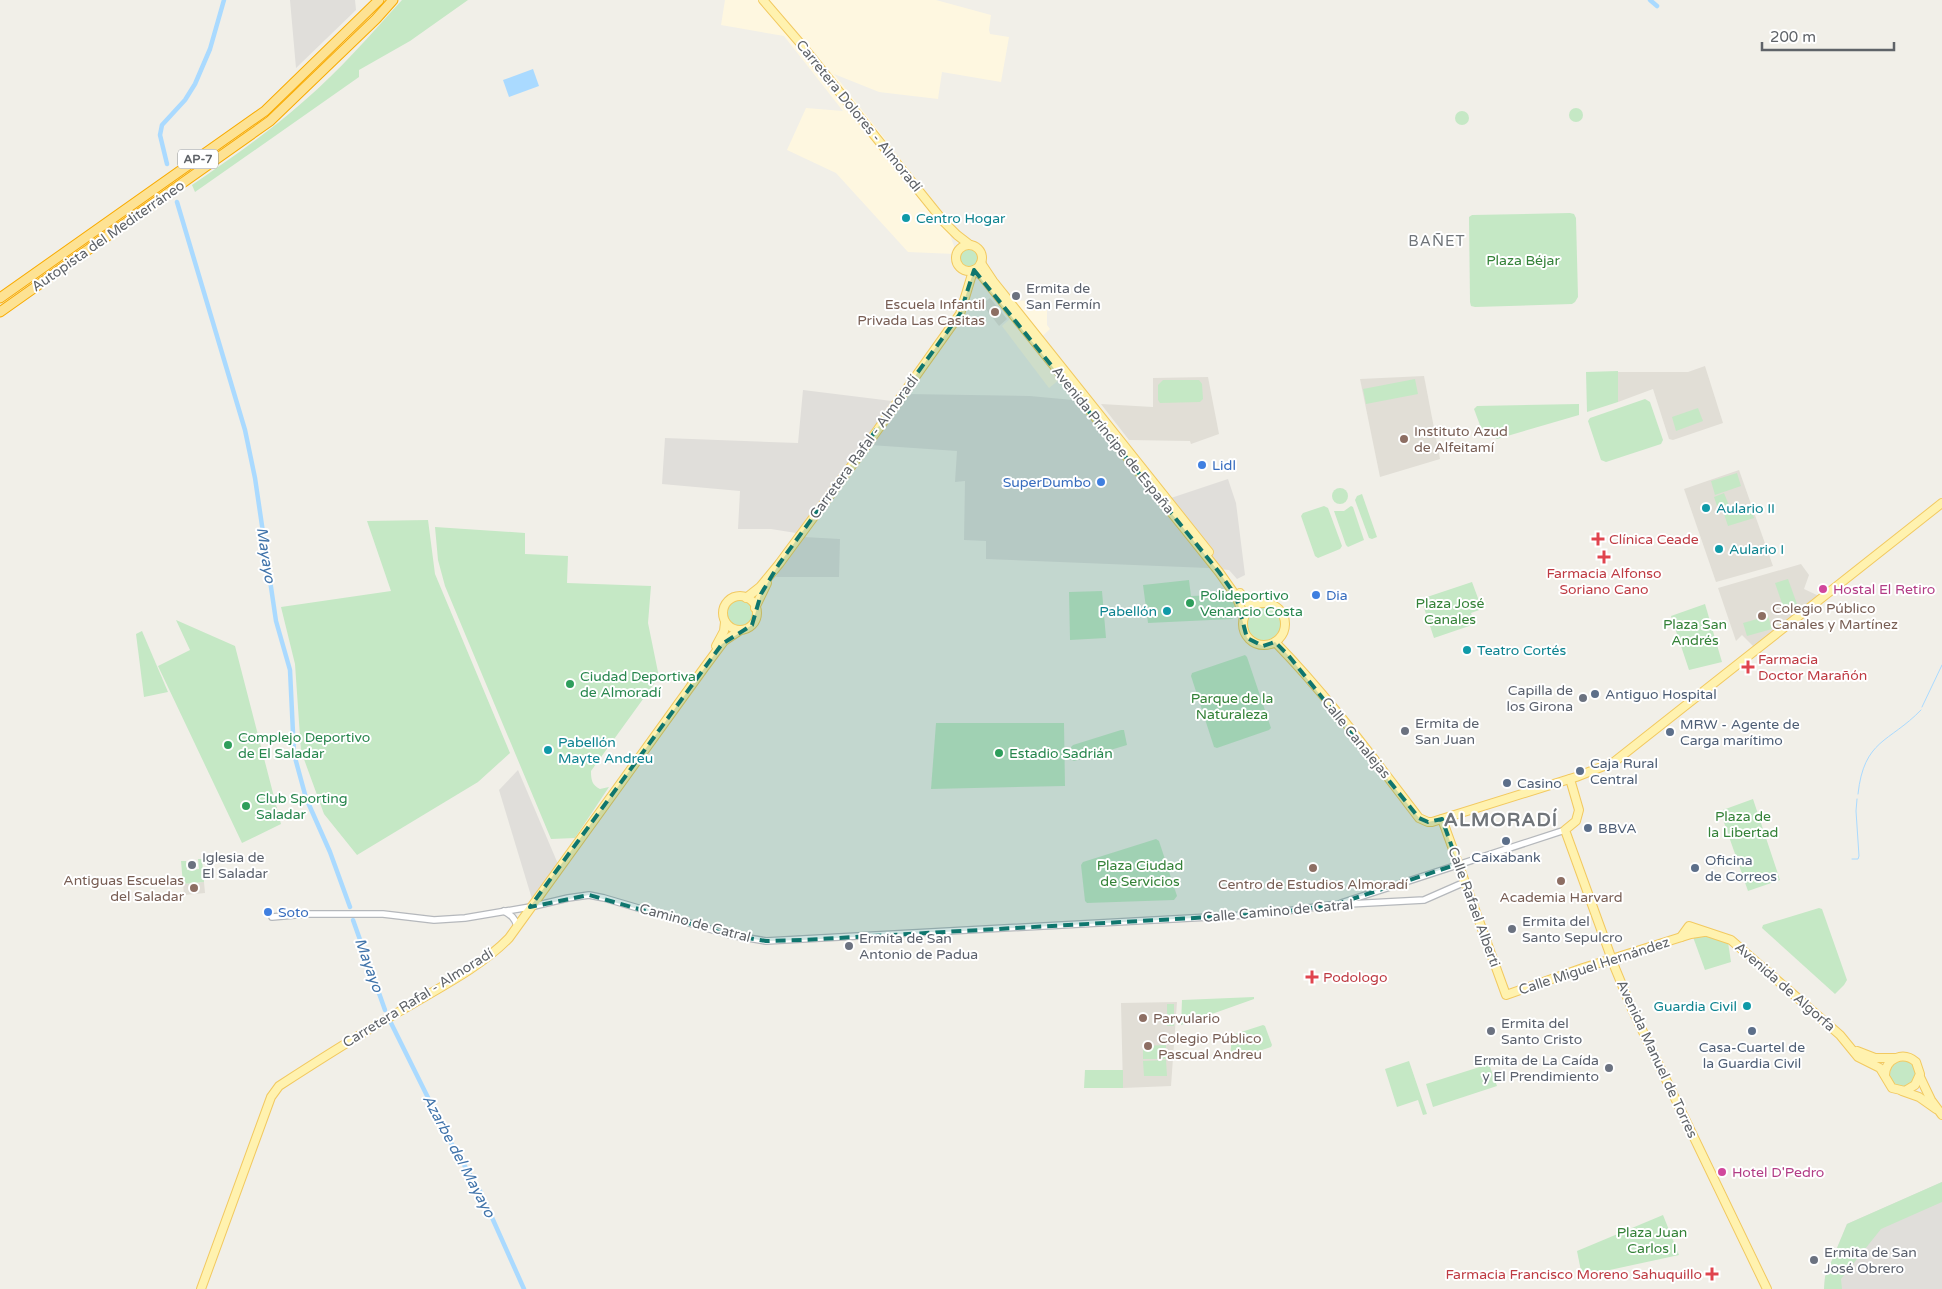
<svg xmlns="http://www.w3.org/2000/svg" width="1942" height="1289" viewBox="0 0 1942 1289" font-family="'Varela Round',sans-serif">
<rect width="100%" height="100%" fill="#f1efe8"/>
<!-- commercial -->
<g fill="#fef7e0">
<path d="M725,0h211l55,15 -2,15 1,4 19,3 -8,45 -59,-10 -4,27 -59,-7 -45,-18 104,133 10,22 7,20v5l-47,-2 -72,-79 -49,-23 19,-42 37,3 -59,-75 -63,-11z"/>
<path d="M1047,300v25l3,4 -16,15 27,34 -12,10 -47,-62 17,-15 -8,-10z"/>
</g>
<!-- industrial -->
<g fill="#e0deda">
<path d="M290,0h65l1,10 -60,58z"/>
<path d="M803,390l89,11 15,-7 123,2 43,4 52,58 34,44 69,-23 8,24 9,72 -8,4 -8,-9 -21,-2 -222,-9v-18l-22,-1 1,-59 -10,1 2,-31 -87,-6 -66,92 36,2 -1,38h-63l20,-44 -25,-4h-33l2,-38 -78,-7 3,-46 133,5z"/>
<path d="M518,770l40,94 -26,35 -33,-109z"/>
<path d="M1942,1182v107h-118l1,-12 22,-53z"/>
</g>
<!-- education -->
<g fill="#e1ded6">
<path d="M990,298l17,21 -8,7 -17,-22z"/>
<path d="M1705,366l18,57 -50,17 -4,-1 -16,-50 -35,13v-30h70z"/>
<path d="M1424,376l16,83 -60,18 -20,-98z"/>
<path d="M1208,377l11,57 -28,10 -1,-3 -61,-1 -28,-36 52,3v-29z"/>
<path d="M1739,470l34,96 -57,16 -32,-93z"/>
<path d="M1801,564l8,11 -5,14 17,8 -66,51 -13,-13 -6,6 -18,-53z"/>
<path d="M204,882l1,11 -21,2 -1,-11z"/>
<path d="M1177,1002l-6,84 -48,2 -2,-85z"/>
</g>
<!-- green -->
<g fill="#c5e8c5">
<path d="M402,0h66l-58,41 -51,29v7l-164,115 -3,-7c38,-26 77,-53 112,-84 36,-31 66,-66 98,-101z"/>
<circle cx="1576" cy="115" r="7"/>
<circle cx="1462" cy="118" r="7"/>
<path d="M1570,213l4,1 2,4 2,79 -3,5 -3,2 -97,3 -4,-1 -1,-4 -1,-85 3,-2z"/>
<circle cx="969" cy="258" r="9"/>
<path d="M1618,371v31l-31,10 -1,-40z"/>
<path d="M1415,379l3,15 -52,10 -3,-15z"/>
<path d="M1163,380h36l3,4 1,15 -3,3 -40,1 -2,-3v-15z"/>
<path d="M1645,399l5,3 13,38 -2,4 -55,18 -5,-2 -13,-39 2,-3z"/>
<path d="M1579,404v11l-82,24 -16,-11 -7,-19 3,-3z"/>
<path d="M1698,408l5,13 -27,10 -4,-14z"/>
<path d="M1737,473l4,13 -26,9 -4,-14z"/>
<circle cx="1340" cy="496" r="8"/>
<path d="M1724,493l6,15 -11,4 -5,-15z"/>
<path d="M1362,494l15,43 -5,2 -3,-1 -14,-38 2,-4z"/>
<path d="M1324,506l4,2 14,38 -2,3 -22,9 -3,-2 -14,-40 2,-3z"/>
<path d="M1351,506l2,1 11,33 -16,7 -2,-2 -12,-34h10z"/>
<path d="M1750,506l4,12 -26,8 -4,-12z"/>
<path d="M428,520l7,54 75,179 -32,29 -121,73 -33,-41 -23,-63 -6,-87 -14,-57 110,-16 -24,-70z"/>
<path d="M435,527l90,6v21l43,2 -1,27 84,3 -3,37 11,54 -68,94c0,9 1,14 9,18l9,-2 -34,51 -24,1 -106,-253 -7,-26z"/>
<path d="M1788,579l9,25 -13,5 -9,-26z"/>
<path d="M1189,580l2,16 26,-1 -1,-4 8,-1 10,11 3,10 -3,4 1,2 -3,2 -84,4 -5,-38z"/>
<path d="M1472,582l10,27 -11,4 4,11 -41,14 -13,-39z"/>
<path d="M1102,591l4,47 -36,2 -1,-48z"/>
<circle cx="740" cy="613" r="14"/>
<path d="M1705,604l17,58 -33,8 -18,-54z"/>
<circle cx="1264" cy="624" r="17"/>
<path d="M1768,616l4,13 -25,7 -4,-13z"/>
<path d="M176,620l59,26 46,178 -39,19 -84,-177 32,-16z"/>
<path d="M142,631l26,61 -24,5 -8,-63z"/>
<path d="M1245,655l2,2 24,71 -2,2 -52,18 -3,-1 -23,-71 1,-3z"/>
<path d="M936,723h128l1,63 -134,3z"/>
<path d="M1121,730h3l3,15 -53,16 -2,-1 -1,-13 2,-2z"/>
<path d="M1753,799l27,81 -32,11 -28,-80z"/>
<path d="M1156,839l3,2 18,55 -3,4 -87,3 -2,-2 -4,-36 2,-3z"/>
<path d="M198,859h4l2,23 -21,2 -2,-23h5l1,9 12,-1z"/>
<path d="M1819,908l3,1 25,71 -3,5 -9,9 -73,-66 1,-3z"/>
<path d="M1700,935l28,7 3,20 -26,8 -12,-33z"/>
<path d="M1254,997v2l-73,26 1,-25z"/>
<rect x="1167" y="1004" width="7" height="22"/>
<path d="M1263,1025l2,1 7,19 -1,2 -39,13 -2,-1 2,-24z"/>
<path d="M1166,1045v14h-23v-13z"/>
<path d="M1166,1060l1,16h-23l-1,-15z"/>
<path d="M1409,1061l18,53 -4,1 -5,-15 -21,7 -12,-38z"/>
<circle cx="1903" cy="1074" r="13"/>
<path d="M1489,1064l8,22 -64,21 -7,-23z"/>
<path d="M1085,1070h38v18h-39z"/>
<path d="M1942,1182v20l-61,27 -40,50 1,10h-18l1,-12 22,-53z"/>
<path d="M1663,1215l16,40 -97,21 -5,-25z"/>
</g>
<!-- water -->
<path fill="#aadaff" d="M533,69l6,17 -30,11 -6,-17z"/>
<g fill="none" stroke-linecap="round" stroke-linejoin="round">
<!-- stream -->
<g stroke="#aadaff" stroke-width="1">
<path d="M1922,707l20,-42"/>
<path d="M1858,794c6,-55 31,-51 63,-84"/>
<path d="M1852,859h6l1,-3 -3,-45 1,-12"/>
</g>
<!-- canal -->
<g stroke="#aadaff" stroke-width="4.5">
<path d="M1650,0l7,6"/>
<path d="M167,164l-7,-29 2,-10 23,-25 10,-16 15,-35 14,-49"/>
<path d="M177,202l68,228 10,48 21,143 14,49 4,84 12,44 24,54 20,55"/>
<path d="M353,920l32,90"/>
<path d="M391,1023l57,115 33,55 43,96"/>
</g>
<defs>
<g id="minor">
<path d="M1341,903l224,-73"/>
<path d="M504,911c7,4 11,7 13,15"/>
<path d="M272,917l34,-3h77l51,6 31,-2 65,-11 38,-9 21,-3 15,3 126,37 36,6 499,-27 65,-9 94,-5 41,-18"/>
</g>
<g id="major">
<path d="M763,0l37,43 144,179 13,13 13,10"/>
<circle cx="969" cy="258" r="13"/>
<path d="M981,263l12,18 216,271"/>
<path d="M974,270l8,6 237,296 17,24 8,20"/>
<path d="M1240,593l11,14"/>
<circle cx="740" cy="613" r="17"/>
<path d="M746,598l14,-11 19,-23 85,-115 96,-135 13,-43"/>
<circle cx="1264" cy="624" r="21"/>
<path d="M755,608l12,-25"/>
<path d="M1275,642c53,54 98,116 144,176l9,4h4l144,-45 38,-15 328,-259"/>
<path d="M716,646l8,-15 1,-9"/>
<path d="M1570,779l9,31 -3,11 -11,9 50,138 17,41 135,280"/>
<path d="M1442,819l64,176 77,-27 108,-34 13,-2"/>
<path d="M1681,937l8,-11 42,14 109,95 18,22 22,11 12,20 13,3 10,-6 5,-11 -4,-12c-13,-11 -30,-4 -31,13"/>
<path d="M1857,1051l18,7h19"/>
<path d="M1920,1077l11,23 11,15"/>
<path d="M1902,1091l17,6 17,12"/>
<path d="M201,1289l70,-192 8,-11c40,-26 81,-52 123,-76 35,-21 79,-43 107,-72l195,-270 20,-27 15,-10"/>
</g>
<g id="highway">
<path d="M0,298l265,-187 114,-111"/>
<path d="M0,312l270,-191 106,-102 17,-19"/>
</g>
</defs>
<!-- minor casing -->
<use href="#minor" stroke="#b5b8bc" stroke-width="8"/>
<!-- major casing -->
<use href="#major" stroke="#f2c960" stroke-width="10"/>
<!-- highway casing -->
<use href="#highway" stroke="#f9ab00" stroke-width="11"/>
<!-- minor -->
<use href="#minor" stroke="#fff" stroke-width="5.5"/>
<!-- major -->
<use href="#major" stroke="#fff2af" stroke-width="8"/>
<!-- highway -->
<use href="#highway" stroke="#fde293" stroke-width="9"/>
</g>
<!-- marked area -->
<path fill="#0f766e" fill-opacity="0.2" stroke="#0f766e" stroke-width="4" stroke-dasharray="10 6" stroke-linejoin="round" d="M974,270l245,302 17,24 11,42 16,8 12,-4 13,13 131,163 9,4 14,-3 16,45 -124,41 -69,9 -463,26 -36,1 -36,-6 -141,-40 -59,12 192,-263 30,-19 9,-31 18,-30 181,-250z"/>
<!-- markers -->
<g fill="#0f9aa8" stroke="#fff" stroke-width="2">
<circle cx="906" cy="218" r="5"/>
<circle cx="1706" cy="508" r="5"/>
<circle cx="1719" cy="549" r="5"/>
<circle cx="1167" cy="611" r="5"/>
<circle cx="1467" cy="650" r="5"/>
<circle cx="548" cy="750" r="5"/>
<circle cx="1747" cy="1006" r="5"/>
</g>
<g fill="#6b7280" stroke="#fff" stroke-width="2">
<circle cx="1016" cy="296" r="5"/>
<circle cx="1583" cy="698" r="5"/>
<circle cx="1405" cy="731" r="5"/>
<circle cx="192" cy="865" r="5"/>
<circle cx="1512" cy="929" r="5"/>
<circle cx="849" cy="946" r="5"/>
<circle cx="1491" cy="1031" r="5"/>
<circle cx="1609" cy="1068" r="5"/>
<circle cx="1814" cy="1260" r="5"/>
</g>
<g fill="#8d6e63" stroke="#fff" stroke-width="2">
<circle cx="995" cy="312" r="5"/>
<circle cx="1404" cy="439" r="5"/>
<circle cx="1762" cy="616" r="5"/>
<circle cx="1313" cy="868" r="5"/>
<circle cx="1561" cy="881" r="5"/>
<circle cx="194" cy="888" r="5"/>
<circle cx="1143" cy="1018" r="5"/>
<circle cx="1148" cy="1046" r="5"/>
</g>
<g fill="#3f7fe0" stroke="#fff" stroke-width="2">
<circle cx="1202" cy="465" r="5"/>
<circle cx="1101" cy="482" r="5"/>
<circle cx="1316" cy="595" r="5"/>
<circle cx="268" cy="912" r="5"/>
</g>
<g fill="#e0444e" stroke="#fff" stroke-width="2">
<path d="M1595.5 531.5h5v5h5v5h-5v5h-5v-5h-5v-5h5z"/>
<path d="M1601.5 549.5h5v5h5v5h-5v5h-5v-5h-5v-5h5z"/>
<path d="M1745.5 659.5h5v5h5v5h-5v5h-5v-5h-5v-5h5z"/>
<path d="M1309.5 969.5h5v5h5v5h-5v5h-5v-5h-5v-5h5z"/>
<path d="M1709.5 1266.5h5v5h5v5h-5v5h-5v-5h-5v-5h5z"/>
</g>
<g fill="#d1479c" stroke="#fff" stroke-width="2">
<circle cx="1823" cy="589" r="5"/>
<circle cx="1722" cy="1172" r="5"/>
</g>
<g fill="#2e9e5b" stroke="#fff" stroke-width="2">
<circle cx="1190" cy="603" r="5"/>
<circle cx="570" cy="684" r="5"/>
<circle cx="228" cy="745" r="5"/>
<circle cx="999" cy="753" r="5"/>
<circle cx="246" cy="806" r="5"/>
</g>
<g fill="#5c6f8a" stroke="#fff" stroke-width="2">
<circle cx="1595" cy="694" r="5"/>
<circle cx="1670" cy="732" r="5"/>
<circle cx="1580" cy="771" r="5"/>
<circle cx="1507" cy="783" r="5"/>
<circle cx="1588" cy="828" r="5"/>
<circle cx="1506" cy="841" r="5"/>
<circle cx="1695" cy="868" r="5"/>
<circle cx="1752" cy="1031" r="5"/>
</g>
<g text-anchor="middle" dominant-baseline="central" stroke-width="4" stroke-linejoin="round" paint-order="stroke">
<!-- shield labels -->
<rect fill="#fff" stroke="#8f9295" stroke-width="1" x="178" y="149.5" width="40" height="19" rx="4"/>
<g font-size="12" font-weight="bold" fill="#5f6368">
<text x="198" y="159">AP-7</text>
</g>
<!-- street labels -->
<g font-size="14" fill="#5f6368" stroke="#fff">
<text transform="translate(859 116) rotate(51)">Carretera Dolores - Almoradí</text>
<text transform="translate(108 236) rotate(-35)">Autopista del Mediterráneo</text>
<text transform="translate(1113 440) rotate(51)">Avenida Príncipe de España</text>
<text transform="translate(864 447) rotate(-54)">Carretera Rafal - Almoradí</text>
<text transform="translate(1356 738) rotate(51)">Calle Canalejas</text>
<text transform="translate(1474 907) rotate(70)">Calle Rafael Alberti</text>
<text transform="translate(1278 911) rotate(-5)">Calle Camino de Catral</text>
<text transform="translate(695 923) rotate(15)">Camino de Catral</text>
<text transform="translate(1594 966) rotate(-18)">Calle Miguel Hernández</text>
<text transform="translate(1785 987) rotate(41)">Avenida de Algorfa</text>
<text transform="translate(418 998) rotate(-32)">Carretera Rafal - Almoradí</text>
<text transform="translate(1657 1059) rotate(65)">Avenida Manuel de Torres</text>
</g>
<!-- culture labels -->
<g font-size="14" fill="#0d838f" stroke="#fff" text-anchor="start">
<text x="916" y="218">Centro Hogar</text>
<text x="1716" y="508">Aulario II</text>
<text x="1729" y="549">Aulario I</text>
<text x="1157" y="611" text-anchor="end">Pabellón</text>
<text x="1477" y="650">Teatro Cortés</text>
<text x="558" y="742">Pabellón<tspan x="558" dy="16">Mayte Andreu</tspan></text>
<text x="1737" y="1006" text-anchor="end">Guardia Civil</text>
</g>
<!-- park labels -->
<g font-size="14" fill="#348238" stroke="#fff">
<text x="1523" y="260">Plaza Béjar</text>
<text x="1450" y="603">Plaza José<tspan x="1450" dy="16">Canales</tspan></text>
<text x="1695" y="624">Plaza San<tspan x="1695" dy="16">Andrés</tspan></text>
<text x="1232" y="698">Parque de la<tspan x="1232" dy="16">Naturaleza</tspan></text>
<text x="1743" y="816">Plaza de<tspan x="1743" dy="16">la Libertad</tspan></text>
<text x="1140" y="865">Plaza Ciudad<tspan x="1140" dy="16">de Servicios</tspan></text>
<text x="1652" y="1232">Plaza Juan<tspan x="1652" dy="16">Carlos I</tspan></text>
</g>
<!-- worship labels -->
<g font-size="14" fill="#5b616d" stroke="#fff" text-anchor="start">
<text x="1026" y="288">Ermita de<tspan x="1026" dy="16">San Fermín</tspan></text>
<text x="1573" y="690" text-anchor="end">Capilla de<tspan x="1573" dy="16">los Girona</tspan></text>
<text x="1415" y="723">Ermita de<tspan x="1415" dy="16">San Juan</tspan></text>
<text x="202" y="857">Iglesia de<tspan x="202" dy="16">El Saladar</tspan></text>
<text x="1522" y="921">Ermita del<tspan x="1522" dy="16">Santo Sepulcro</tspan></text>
<text x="859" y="938">Ermita de San<tspan x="859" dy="16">Antonio de Padua</tspan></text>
<text x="1501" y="1023">Ermita del<tspan x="1501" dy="16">Santo Cristo</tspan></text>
<text x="1599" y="1060" text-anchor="end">Ermita de La Caída<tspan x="1599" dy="16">y El Prendimiento</tspan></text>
<text x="1824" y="1252">Ermita de San<tspan x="1824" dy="16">José Obrero</tspan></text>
</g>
<!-- education labels -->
<g font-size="14" fill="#785e54" stroke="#fff" text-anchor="start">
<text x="985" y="304" text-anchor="end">Escuela Infantil<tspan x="985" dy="16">Privada Las Casitas</tspan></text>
<text x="1414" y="431">Instituto Azud<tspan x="1414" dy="16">de Alfeitamí</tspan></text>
<text x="1772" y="608">Colegio Público<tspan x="1772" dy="16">Canales y Martínez</tspan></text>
<text x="184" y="880" text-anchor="end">Antiguas Escuelas<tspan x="184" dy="16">del Saladar</tspan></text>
<text x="1313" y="884" text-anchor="middle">Centro de Estudios Almoradí</text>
<text x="1561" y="897" text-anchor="middle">Academia Harvard</text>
<text x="1153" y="1018">Parvulario</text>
<text x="1158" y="1038">Colegio Público<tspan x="1158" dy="16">Pascual Andreu</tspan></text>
</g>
<!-- shop labels -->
<g font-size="14" fill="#366cbe" stroke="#fff" text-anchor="start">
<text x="1212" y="465">Lidl</text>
<text x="1091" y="482" text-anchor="end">SuperDumbo</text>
<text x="1326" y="595">Dia</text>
<text x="278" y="912">Soto</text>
</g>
<!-- health labels -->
<g font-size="14" fill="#be3a42" stroke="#fff" text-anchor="start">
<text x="1609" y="539">Clínica Ceade</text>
<text x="1604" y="573" text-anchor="middle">Farmacia Alfonso<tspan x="1604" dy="16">Soriano Cano</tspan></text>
<text x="1758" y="659">Farmacia<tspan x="1758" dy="16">Doctor Marañón</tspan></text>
<text x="1323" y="977">Podologo</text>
<text x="1702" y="1274" text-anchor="end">Farmacia Francisco Moreno Sahuquillo</text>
</g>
<!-- hotel labels -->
<g font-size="14" fill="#b23c85" stroke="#fff" text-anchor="start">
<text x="1833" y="589">Hostal El Retiro</text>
<text x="1732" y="1172">Hotel D'Pedro</text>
</g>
<!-- leisure labels -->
<g font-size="14" fill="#27864d" stroke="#fff" text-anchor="start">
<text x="1200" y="595">Polideportivo<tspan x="1200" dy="16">Venancio Costa</tspan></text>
<text x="580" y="676">Ciudad Deportiva<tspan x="580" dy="16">de Almoradí</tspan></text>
<text x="238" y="737">Complejo Deportivo<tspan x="238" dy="16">de El Saladar</tspan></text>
<text x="1009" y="753">Estadio Sadrián</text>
<text x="256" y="798">Club Sporting<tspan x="256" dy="16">Saladar</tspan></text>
</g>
<!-- service labels -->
<g font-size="14" fill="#4e5e75" stroke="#fff" text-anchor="start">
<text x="1605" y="694">Antiguo Hospital</text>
<text x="1680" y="724">MRW - Agente de<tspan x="1680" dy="16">Carga marítimo</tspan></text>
<text x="1590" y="763">Caja Rural<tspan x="1590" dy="16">Central</tspan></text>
<text x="1517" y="783">Casino</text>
<text x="1598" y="828">BBVA</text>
<text x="1506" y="857" text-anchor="middle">Caixabank</text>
<text x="1705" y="860">Oficina<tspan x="1705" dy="16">de Correos</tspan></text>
<text x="1752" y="1047" text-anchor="middle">Casa-Cuartel de<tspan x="1752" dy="16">la Guardia Civil</tspan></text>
</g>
<!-- neighbourhood labels -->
<g font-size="15" letter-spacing="1" fill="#70757a" stroke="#fff">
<text x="1437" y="241">BAÑET</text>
</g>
<!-- water labels -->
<g font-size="15" font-style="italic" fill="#4174aa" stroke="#fff">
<text transform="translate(266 555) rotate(81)">Mayayo</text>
<text transform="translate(369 965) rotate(70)">Mayayo</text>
<text transform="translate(459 1156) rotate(62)">Azarbe del Mayayo</text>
</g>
<!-- district labels -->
<g font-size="19" font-weight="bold" letter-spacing="1" fill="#70757a" stroke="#fff">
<text x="1501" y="820">ALMORADÍ</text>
</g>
</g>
<!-- scale -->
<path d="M1762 42v8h132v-8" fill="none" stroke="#5f6368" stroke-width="2.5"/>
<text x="1770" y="42" font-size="15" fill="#5f6368" stroke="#ffffff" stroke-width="4" paint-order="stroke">200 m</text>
</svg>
